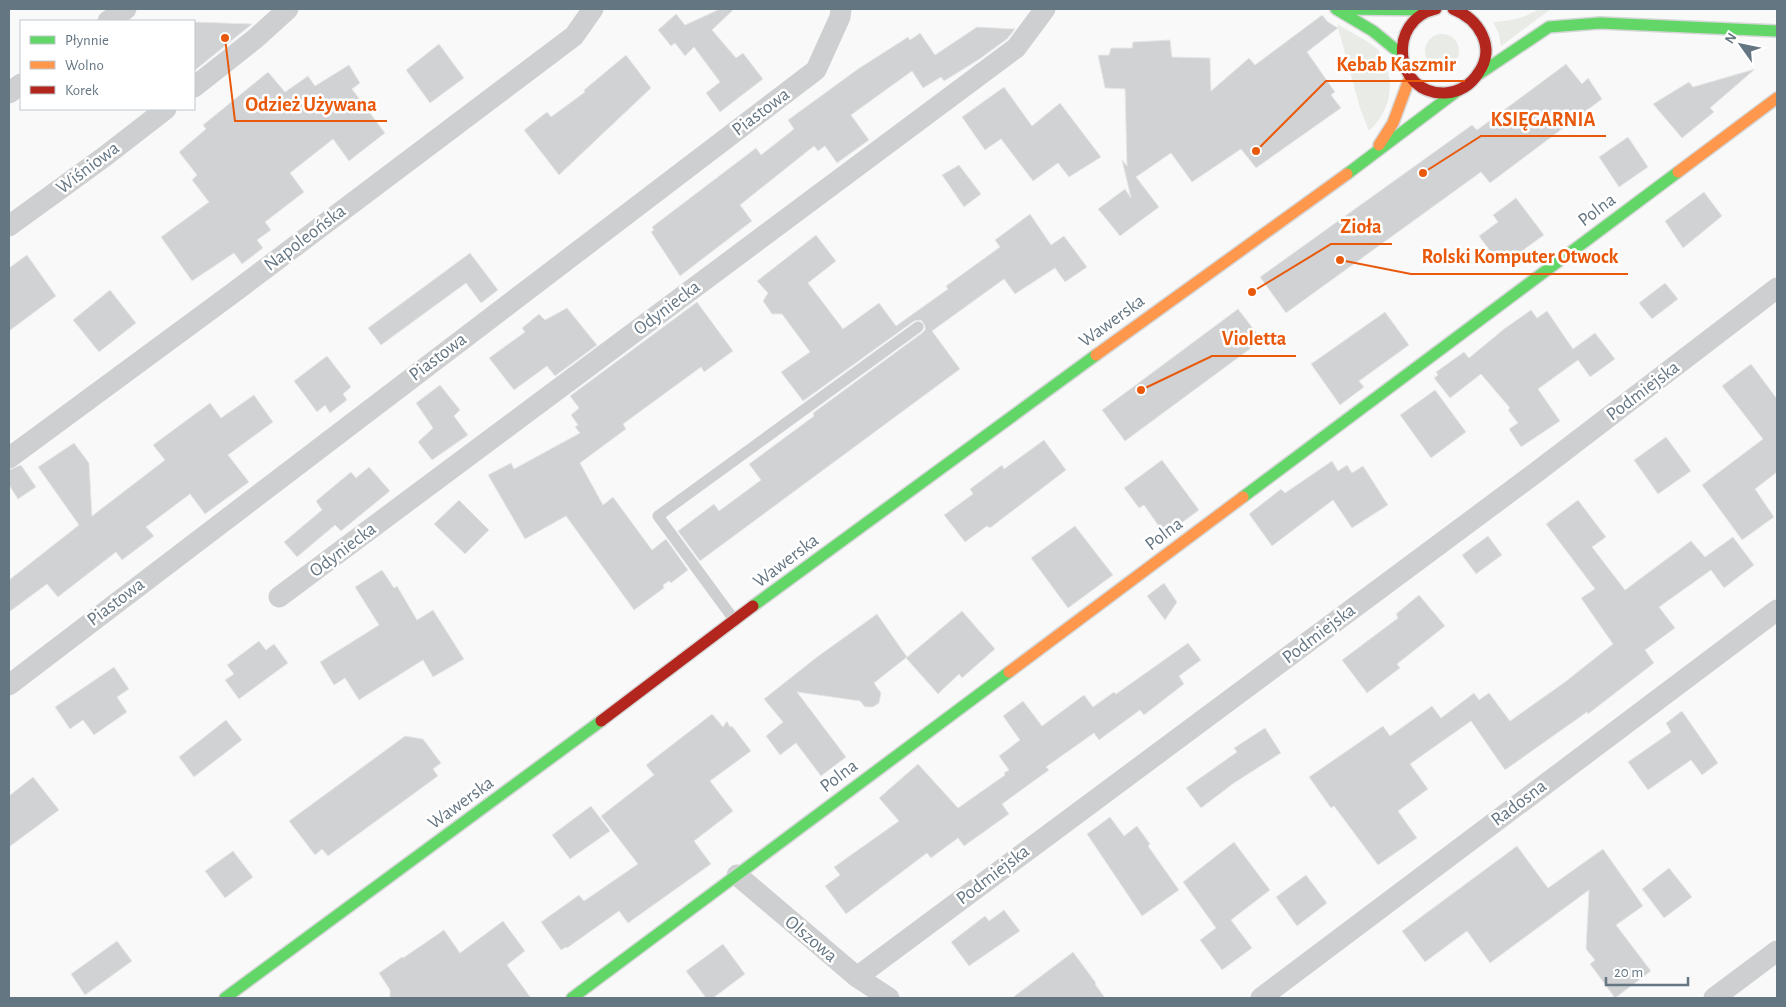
<svg xmlns="http://www.w3.org/2000/svg" width="1786" height="1007" viewBox="0 0 1786 1007" font-family="'Alegreya Sans',sans-serif">
<rect width="100%" height="100%" fill="#f9f9f9"/>
<!-- green -->
<g fill="#e8ebe6">
<path d="M1539,9h12l-50,37 -2,-12 -6,-12c18,-1 31,-4 46,-13z"/>
<path d="M1337,24c13,8 28,15 39,24 4,3 6,9 8,13 12,26 5,51 -15,70l-9,-23z"/>
<circle cx="1442" cy="51" r="17"/>
</g>
<!-- building -->
<g fill="#d0d2d3" stroke="#e8e8e8">
<path d="M720,9h14l-22,21 24,28 7,-5 20,26 -43,33 -14,-19 14,-11 -26,-35 -9,9 -10,-13 -4,3 -13,-16 18,-16 9,11z"/>
<path d="M1322,15l6,7 10,6 -31,24 28,40 -4,3 10,13 -85,60 -15,-19 -49,33 -21,-29 -35,24 23,30 -39,29 -22,-27 27,-20 6,9 -9,-38 5,6 -2,-77 -20,-1 -7,-33h11l2,-7h21l1,-6 37,-2 2,17 38,1 1,33 38,-33 6,7z"/>
<path d="M194,22l58,2 -58,47z"/>
<path d="M977,27l38,2 -8,10 -29,21 -34,21 -3,-4 -18,11 -11,-17 -61,44 18,25 -32,23 -12,-17 -7,5 -4,-5 -74,59 12,16 -72,55 -29,-44 3,-2 -2,-3 104,-79 5,7 33,-26 -6,-9 70,-51 50,-32 2,3 10,-7 15,22z"/>
<path d="M439,44l25,34 -34,25 -24,-33z"/>
<path d="M626,55l25,33 -92,87 -35,-45 23,-18 4,5 34,-25 -1,-2z"/>
<path d="M1566,64l16,20 6,-6 14,21 -112,84 -9,-11 -195,141 -26,-36 212,-152 5,5z"/>
<path d="M349,65l11,18 -8,6 33,44 -36,28 -16,-22 -43,34 14,19 -39,30 6,8 -14,10 6,8 -21,16 -8,-11 -42,28 -31,-44 48,-35 -17,-22 5,-5 -18,-23 27,-23 -3,-4 65,-53 17,20 23,-16 7,10z"/>
<path d="M1755,69l-45,39 4,4 -32,26 -29,-34 36,-22 4,5z"/>
<path d="M1004,87l28,39 28,-23 41,54 -32,20 -11,-14 -25,18 -32,-42 -16,11 -23,-33z"/>
<path d="M1628,137l20,30 -29,20 -20,-30z"/>
<path d="M959,165l22,29 -17,13 -22,-32z"/>
<path d="M1704,192l18,24 -39,32 -18,-27z"/>
<path d="M1516,198l28,37 -43,31 -22,-30 19,-14 -5,-7z"/>
<path d="M1030,214l21,31 13,-9 23,31 -22,15 -10,-14 -40,26 -11,-15 -72,52 28,38 -260,192 -22,-30 36,-27 5,7 42,-31 -12,-16 65,-48 -1,-3 109,-80 3,-3v-4l-4,-6 -7,1 -111,80 -22,-29 29,-20 -28,-38h-10l-9,-13 5,-8 -11,-12 59,-46 20,26 -28,22 35,46 36,-26 17,23 52,-37 -2,-3 54,-39 -5,-7z"/>
<path d="M470,253l28,37 -17,13 -15,-20 -85,62 -13,-17z"/>
<path d="M27,255l29,41 -47,35v-63z"/>
<path d="M1665,283l13,16 -26,20 -13,-16z"/>
<path d="M110,290l26,33 -37,29 -26,-32z"/>
<path d="M697,302l36,49 -29,21 -3,-5 -78,57 3,5 -46,34 23,42 10,-8 39,53 14,-11 22,31 -17,13 -2,-2 -6,4 1,3 -30,22 -68,-94 -41,23 -37,-64 23,-12 3,6 66,-36 -5,-6 3,-2 -7,-10 8,-7 -9,-12z"/>
<path d="M567,308l30,37 -42,31 -8,-10 -33,24 -25,-32 36,-26 -3,-4 17,-14 6,6z"/>
<path d="M1238,309l24,31 -137,101 -23,-31z"/>
<path d="M1531,310l6,8 10,-7 26,38 22,-16 20,26 -25,18 -12,-17 -40,29 22,32 -39,26 -12,-18 9,-6 -10,-13 2,-2 -29,-34 -31,24 -16,-20 4,-3 -2,-3 28,-20 5,6 35,-29z"/>
<path d="M1385,312l24,33 -50,36 5,6 -24,18 -29,-41z"/>
<path d="M327,356l24,31 -8,7 4,6 -17,13 -5,-8 -8,7 -23,-31z"/>
<path d="M1751,364l26,35v73l-22,17 19,28 -32,23 -40,-55 61,-46 -41,-53z"/>
<path d="M440,385l20,25 -6,6 14,19 -36,25 -14,-18 15,-14 -17,-25z"/>
<path d="M1435,390l31,42 -35,26 -31,-43z"/>
<path d="M254,395l19,27 -45,33 21,27 -44,32 -15,-20 -44,33 8,9 -32,24 -6,-8 -58,45 -11,-13 -38,28v-32l70,-55 -41,-58 36,-24 15,20 3,53 73,-56 -12,-15 57,-42 11,15z"/>
<path d="M1666,437l25,34 -33,23 -24,-34z"/>
<path d="M1044,440l22,30 -76,58 -3,-2 -22,16 -21,-27 29,-21 -3,-5 32,-24 2,4z"/>
<path d="M1162,460l37,50 -34,25 -21,-30 -5,3 -15,-20z"/>
<path d="M1332,461l6,10 9,-6 5,8 11,-7 25,39 -36,23 -19,-28 -61,46 -23,-32 32,-25 4,4z"/>
<path d="M21,465l15,22 -18,12 -9,-14v-15z"/>
<path d="M369,467l21,24 -49,40 -6,-6 -38,32 -13,-15 38,-32 -6,-9 35,-29 5,6z"/>
<path d="M459,500l30,30 -24,24 -31,-30z"/>
<path d="M1578,500l28,37 -14,10 33,43 66,-49 14,16 28,-20 21,28 -30,23 -13,-18 -52,37 16,21 -30,22 9,13 -66,51 -1,-2 -82,58 -34,-49 -61,43 18,25 -30,22 19,27 -39,27 -44,-59 -3,2 -22,-31 74,-51 7,10 42,-30 9,12 33,-25 5,7 10,-7 21,28 55,-39 48,-38 -32,-46 14,-9 -49,-65z"/>
<path d="M1075,526l38,49 -45,33 -37,-50z"/>
<path d="M1488,536l14,19 -26,19 -14,-19z"/>
<path d="M382,570l12,18 3,-2 20,34 16,-10 31,49 -31,18 -10,-17 -64,40 -14,-22 -11,7 -14,-23 59,-37 -24,-38z"/>
<path d="M1164,583l13,19 -12,18 -18,-24z"/>
<path d="M1419,595l26,31 -48,38 3,4 -33,25 -25,-33 56,-42 -2,-4z"/>
<path d="M962,611l33,38 -33,29 -3,-4 -21,20 -32,-36z"/>
<path d="M877,614l30,43 -33,26 7,10 -2,10 -6,4h-8l-5,-6 -63,-9 49,65 -25,19 -25,-33 -16,12 -14,-19 17,-14 -19,-23 53,-42z"/>
<path d="M259,641l7,9 8,-6 14,19 -49,36 -14,-19 9,-6 -7,-9z"/>
<path d="M1188,643l13,17 -22,16 5,8 -40,31 -4,-5 -41,30 -5,-7 -48,34 3,3 -47,34 7,10 -45,32 -6,-8 -27,20 -4,-5 -81,61 -21,-28 15,-11 -6,-8 65,-46 -20,-23 39,-34 40,44 47,-33 -1,-2 5,-3 -10,-14 21,-16 -17,-24 20,-15 19,25 42,-31 9,12 21,-15 2,2z"/>
<path d="M114,667l15,22 -12,8 10,15 -33,23 -11,-15 -13,9 -15,-22z"/>
<path d="M1682,711l36,52 -16,12 -11,-15 -43,30 -20,-28 43,-30 -5,-9z"/>
<path d="M712,714l11,13 4,-6 3,6 2,-1 19,25 -41,30 23,30 -39,30 17,23 -83,59 -9,-12 -52,37 -1,-1 -5,3 -20,-28 38,-27 5,6 54,-37 -37,-48 53,-41 -8,-10z"/>
<path d="M226,720l16,20 -48,37 -15,-20z"/>
<path d="M1265,728l16,25 -47,30 -33,25 -15,-20 51,-36 -3,-4z"/>
<path d="M405,736l18,3 18,24 -8,6 5,7 -110,80 -6,-7 -7,6 -26,-34z"/>
<path d="M33,777l26,33 -50,37v-51z"/>
<path d="M591,806l19,25 -40,28 -18,-24z"/>
<path d="M1110,817l14,19 13,-10 13,18 -2,2 31,44 -37,26 -55,-82z"/>
<path d="M1234,842l36,48 -39,30 21,28 -30,22 -22,-30 16,-12 -33,-46z"/>
<path d="M1517,846l31,42 55,-39 40,57 -27,19 35,46 -36,27 -25,-34 5,-4 -9,-11 3,-59 -99,73 -23,-32 -42,31 -23,-31z"/>
<path d="M233,851l20,26 -28,21 -20,-27z"/>
<path d="M1669,868l23,29 -28,21 -22,-29z"/>
<path d="M1306,875l21,28 -30,23 -21,-29z"/>
<path d="M1004,910l16,21 -51,35 -18,-24 34,-26 4,5z"/>
<path d="M503,921l22,30 -18,14 24,33h-141v-8l-11,-17 23,-16 1,1 41,-28 16,23z"/>
<path d="M117,941l15,20 -47,34 -14,-21z"/>
<path d="M723,944l22,30 -32,24h-7l-20,-27z"/>
<path d="M1073,952l23,31 -1,1 10,14h-93z"/>
</g>
<g fill="none" stroke-linecap="round" stroke-linejoin="round">
<defs>
<g id="fast">
<path d="M1336,9l37,22 28,23"/>
<path d="M1341,9l88,1"/>
<path d="M1479,74l70,-47 51,-4 177,8"/>
<path d="M1347,174l110,-83"/>
<path d="M1243,497l435,-325"/>
<path d="M753,606l343,-251"/>
<path d="M225,998l376,-277"/>
<path d="M572,998l437,-326"/>
</g>
<g id="slow">
<path d="M1379,145l14,-22 17,-46"/>
<path d="M1678,172l99,-74"/>
<path d="M1096,355l251,-181"/>
<path d="M1009,672l234,-175"/>
</g>
<g id="jam">
<path d="M1436,9c-50,11 -42,86 9,84 15,-1 26,-8 34,-21 17,-25 0,-53 -26,-63"/>
<path d="M601,721l152,-115"/>
</g>
</defs>
<!-- fast casing -->
<use href="#fast" stroke="#d5d6d7" stroke-width="14"/>
<!-- slow casing -->
<use href="#slow" stroke="#d5d6d7" stroke-width="14"/>
<!-- jam casing -->
<use href="#jam" stroke="#d5d6d7" stroke-width="14"/>
<!-- lane -->
<path stroke="#cecfd0" stroke-width="11" d="M735,621l-77,-105 260,-189"/>
<!-- street -->
<g stroke="#cecfd0" stroke-width="21">
<path d="M108,21l18,-12"/>
<path d="M194,87l62,-49 32,-29"/>
<path d="M9,93l12,-9"/>
<path d="M9,226l95,-69 62,-48"/>
<path d="M9,458l228,-168 337,-254 19,-27"/>
<path d="M279,597l737,-549 29,-39"/>
<path d="M9,685l807,-615 24,-53 1,-8"/>
<path d="M737,875l120,102 32,21"/>
<path d="M857,977l681,-506 239,-183"/>
<path d="M1261,998l516,-388"/>
<path d="M1714,998l63,-47"/>
</g>
<!-- fast -->
<use href="#fast" stroke="#63d668" stroke-width="11"/>
<!-- slow -->
<use href="#slow" stroke="#ff974d" stroke-width="11"/>
<!-- jam -->
<use href="#jam" stroke="#b3261e" stroke-width="11"/>
</g>
<g text-anchor="middle" dominant-baseline="central" stroke-width="5" stroke-linejoin="round" paint-order="stroke">
<!-- street labels -->
<g font-size="19" fill="#657683" stroke="#fff">
<text transform="translate(761 112) rotate(-37)">Piastowa</text>
<text transform="translate(88 168) rotate(-37)">Wiśniowa</text>
<text transform="translate(1597 210) rotate(-37)">Polna</text>
<text transform="translate(305 238) rotate(-37)">Napoleońska</text>
<text transform="translate(667 308) rotate(-37)">Odyniecka</text>
<text transform="translate(1112 321) rotate(-36)">Wawerska</text>
<text transform="translate(438 357) rotate(-37)">Piastowa</text>
<text transform="translate(1643 391) rotate(-37)">Podmiejska</text>
<text transform="translate(1164 534) rotate(-37)">Polna</text>
<text transform="translate(343 550) rotate(-37)">Odyniecka</text>
<text transform="translate(786 561) rotate(-37)">Wawerska</text>
<text transform="translate(116 602) rotate(-37)">Piastowa</text>
<text transform="translate(1319 634) rotate(-37)">Podmiejska</text>
<text transform="translate(839 776) rotate(-37)">Polna</text>
<text transform="translate(461 803) rotate(-36)">Wawerska</text>
<text transform="translate(1519 803) rotate(-37)">Radosna</text>
<text transform="translate(993 875) rotate(-37)">Podmiejska</text>
<text transform="translate(811 939) rotate(40)">Olszowa</text>
</g>
</g>
<!-- callouts -->
<path fill="none" stroke="#e8590c" stroke-width="2" d="M1256 151L1326 81H1465M225 38L235 121H387M1423 173L1481 136H1606M1252 292L1331 244H1392M1340 260L1411 274H1628M1141 390L1212 356H1296"/>
<g fill="#e8590c" stroke="#fff" stroke-width="2">
<circle cx="1256" cy="151" r="5"/>
<circle cx="225" cy="38" r="5"/>
<circle cx="1423" cy="173" r="5"/>
<circle cx="1252" cy="292" r="5"/>
<circle cx="1340" cy="260" r="5"/>
<circle cx="1141" cy="390" r="5"/>
</g>
<g font-size="20" text-anchor="middle" font-weight="bold" fill="#e8590c" stroke="#fff" stroke-width="5" stroke-linejoin="round" paint-order="stroke">
<text x="1396" y="71">Kebab Kaszmir</text>
<text x="311" y="111">Odzież Używana</text>
<text x="1543" y="126">KSIĘGARNIA</text>
<text x="1361" y="233">Zioła</text>
<text x="1520" y="263">Rolski Komputer Otwock</text>
<text x="1254" y="345">Violetta</text>
</g>
<!-- border -->
<rect width="1786" height="1007" fill="none" stroke="#657683" stroke-width="20"/>
<!-- legend -->
<rect x="20" y="20" width="175" height="90" fill="#ffffff" stroke="#c1c8cd"/>
<rect x="30" y="36" width="25" height="8" fill="#63d668" stroke="#c1c8cd"/>
<text x="65" y="45" font-size="15" fill="#657683">Płynnie</text>
<rect x="30" y="61" width="25" height="8" fill="#ff974d" stroke="#c1c8cd"/>
<text x="65" y="70" font-size="15" fill="#657683">Wolno</text>
<rect x="30" y="86" width="25" height="8" fill="#b3261e" stroke="#c1c8cd"/>
<text x="65" y="95" font-size="15" fill="#657683">Korek</text>
<!-- north arrow -->
<g transform="translate(1741 45) rotate(303)" stroke="#ffffff" stroke-width="4" paint-order="stroke">
<path d="M0-4L9 19L0 12L-9 19Z" fill="#657683"/>
<text y="-8" font-size="14" font-weight="bold" text-anchor="middle" fill="#657683">N</text>
</g>
<!-- scale -->
<path d="M1606 977v8h82v-8" fill="none" stroke="#657683" stroke-width="2.5"/>
<text x="1614" y="977" font-size="15" fill="#657683" stroke="#ffffff" stroke-width="4" paint-order="stroke">20 m</text>
</svg>
